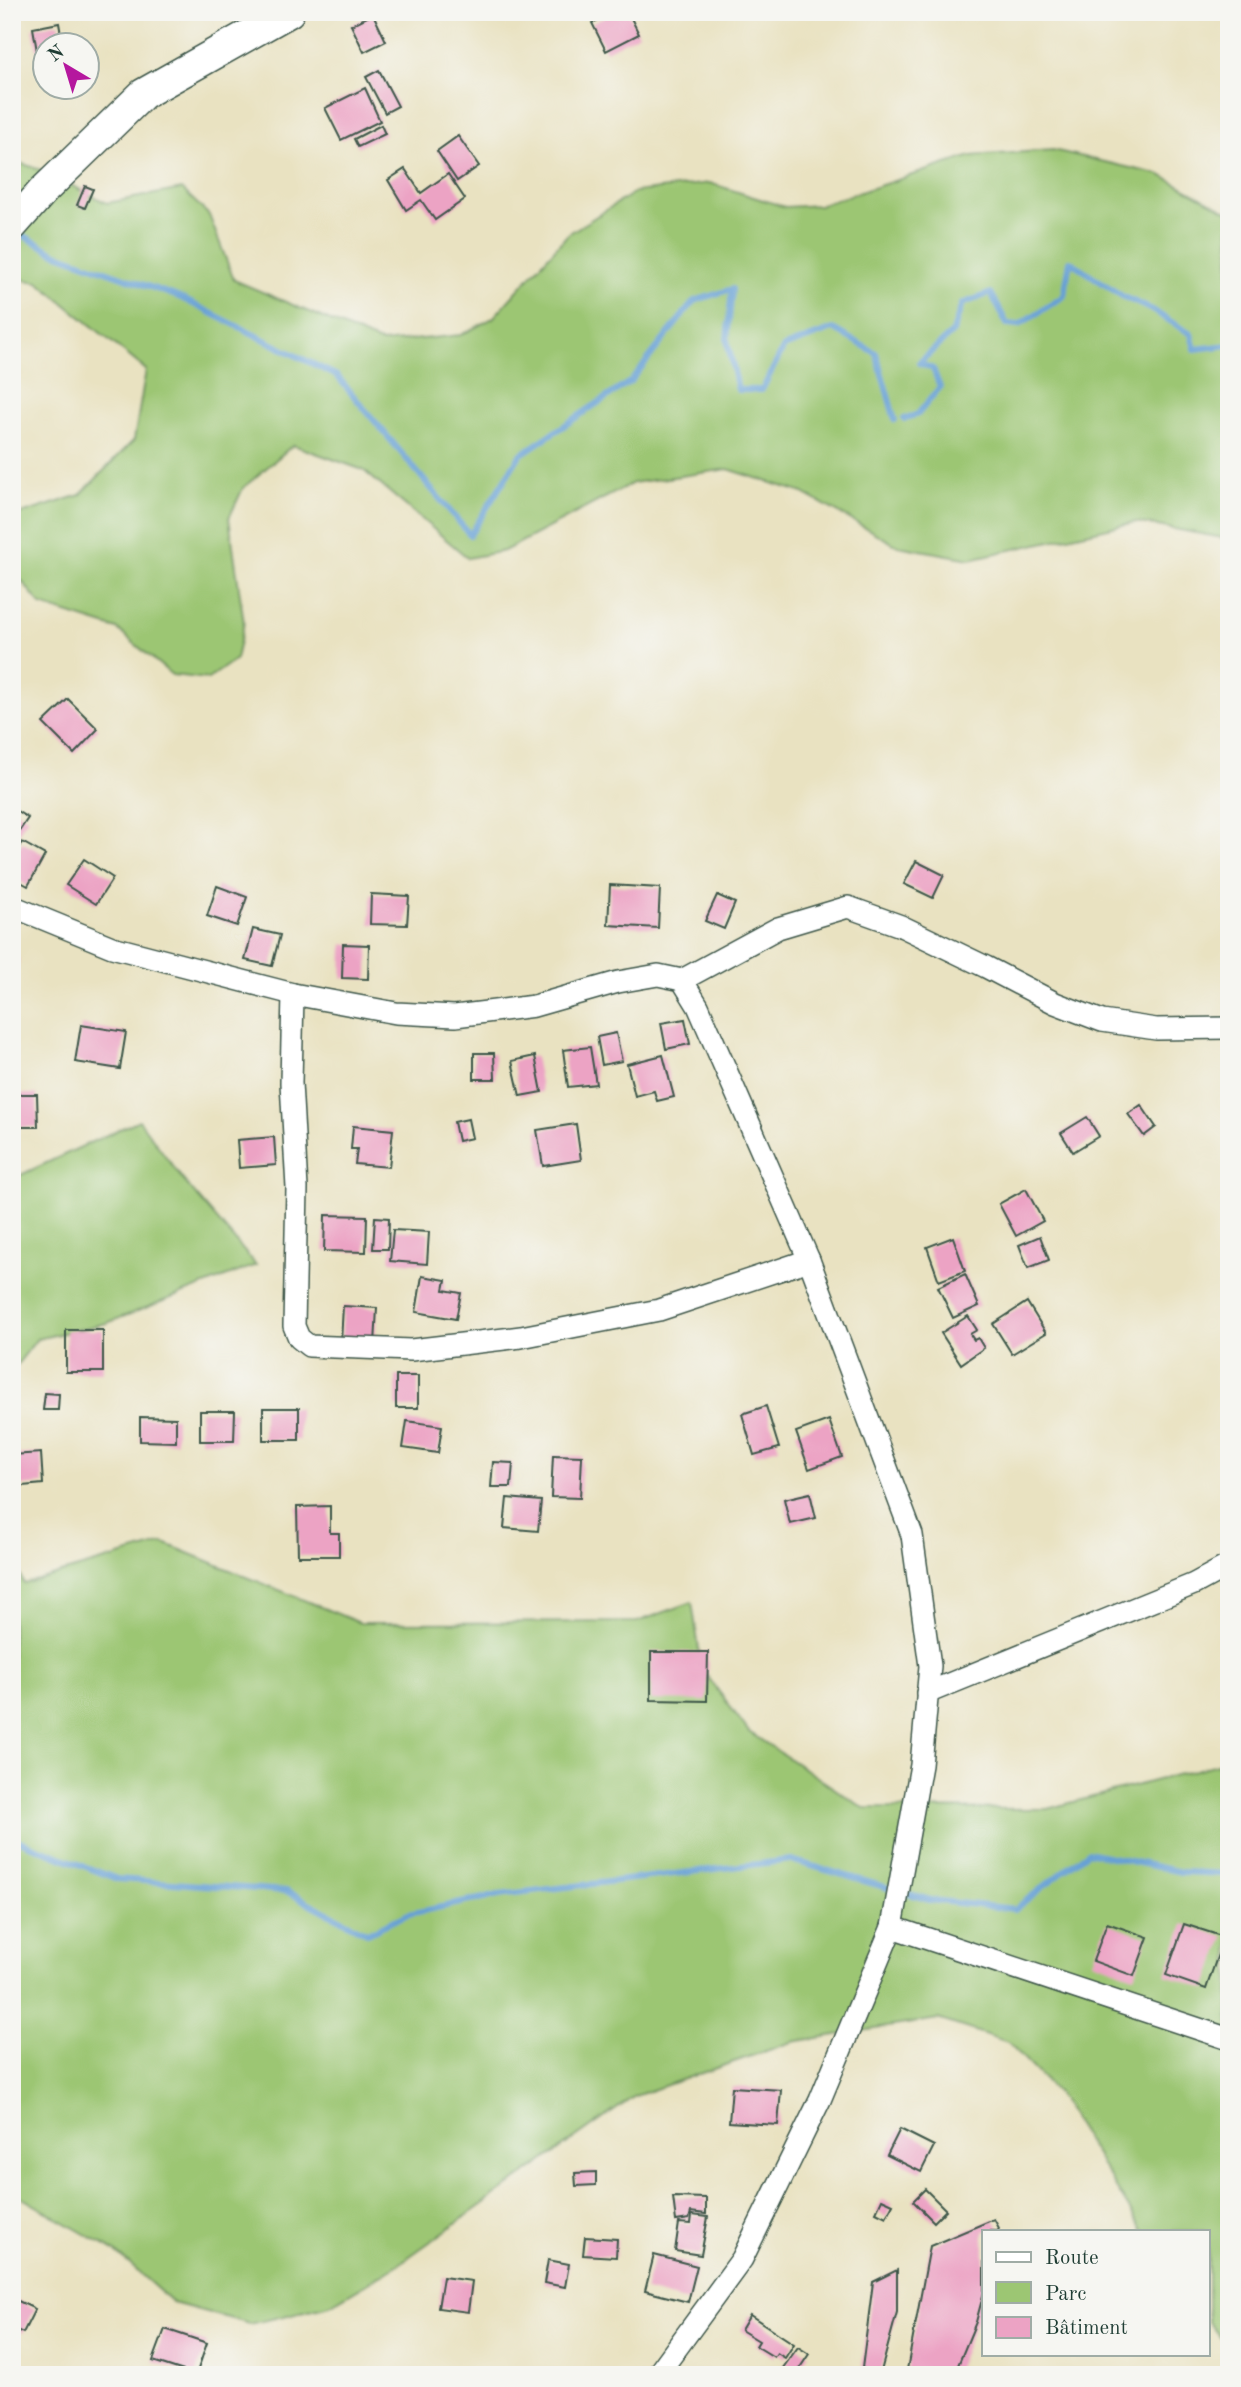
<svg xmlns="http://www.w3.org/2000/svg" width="1241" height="2387" viewBox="0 0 1241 2387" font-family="'Old Standard TT',serif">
<rect width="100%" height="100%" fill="#f6f6f2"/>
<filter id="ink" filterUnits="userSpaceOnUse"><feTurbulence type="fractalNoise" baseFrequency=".0143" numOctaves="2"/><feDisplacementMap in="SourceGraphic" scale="14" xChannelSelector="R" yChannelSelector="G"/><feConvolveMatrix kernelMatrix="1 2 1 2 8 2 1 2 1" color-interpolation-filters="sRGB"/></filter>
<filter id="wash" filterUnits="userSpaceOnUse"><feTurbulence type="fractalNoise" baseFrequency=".00686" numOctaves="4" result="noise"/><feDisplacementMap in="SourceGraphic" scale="28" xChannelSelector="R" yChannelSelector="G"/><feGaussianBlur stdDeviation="1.57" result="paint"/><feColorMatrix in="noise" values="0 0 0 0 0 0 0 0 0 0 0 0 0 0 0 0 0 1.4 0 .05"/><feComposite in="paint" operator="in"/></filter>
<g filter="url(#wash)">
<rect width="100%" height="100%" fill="#e9e2c1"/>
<!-- green -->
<g fill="#9cc673" stroke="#5e8254" stroke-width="2">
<path d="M1053,150l108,25 68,37v327l-94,-17 -165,37 -72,-13 -95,-53 -75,-24 -95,14 -129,68 -36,7 -105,-88 -70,-25 -50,43 -14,30 15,105 -8,36 -28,20 -36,-4 -55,-46 -76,-24 -29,-36v-52l68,-22 54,-55 12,-70 -108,-88 -26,-4v-117l24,7 71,35 75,-14 27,26 25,65 148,63 79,-8 32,-17 75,-84 67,-42 75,-9 75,24 35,-2 151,-49z"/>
<path d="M139,1120l44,60 73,85 -149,58 -70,16 -25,32v-192z"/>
<path d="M164,1543l196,80 277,-1 55,-20 10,67 47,63 115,76 183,1 182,-48v587l-21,-26v-91h-65l-86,-138 -49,-51 -70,-23 -146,23 -157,54 -239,170 -66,39 -80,19 -77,-21 -57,-51 -104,-60v-635l12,27z"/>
</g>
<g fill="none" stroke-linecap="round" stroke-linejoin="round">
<!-- stream -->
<g stroke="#66a0d5" stroke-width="6">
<path d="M17,232l38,21 126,45 156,78 133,159 50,-80 111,-74 63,-80 38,-12 -5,51 11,50h24l22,-43 49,-18 43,24 19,67"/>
<path d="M904,419l14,-5 22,-27 -7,-18 -14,-6 34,-31 9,-28 29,-11 16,31 12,1 45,-29 6,-35 52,35 30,14 39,24 4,15 34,-4"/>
<path d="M12,1838l105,41 169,12 81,42 41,-19 91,-19 292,-35 139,40 85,9 73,-57 93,20 48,2"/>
</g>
</g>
<g id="blocks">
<!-- building -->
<g fill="#eca3c4">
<path d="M614,12h14l11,22 -33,17 -14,-28z"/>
<path d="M373,14l13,27 -22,11 -13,-27z"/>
<path d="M59,23l4,23h-17v4l-9,1 -4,-23z"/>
<path d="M379,70l19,36 -13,7 -19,-36z"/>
<path d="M365,88l15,33 -39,19 -16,-32z"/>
<path d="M381,125l4,9 -27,13 -4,-8z"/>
<path d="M458,136l21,30 -22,15 -20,-30z"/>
<path d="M405,169l16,24 27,-19 17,25 -30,21 -14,-20 -15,10 -18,-30z"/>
<path d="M85,186l8,3 -8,19 -8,-3z"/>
<path d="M68,699l30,30 -24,25 -31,-31z"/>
<path d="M12,808l16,10 -16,24z"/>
<path d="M22,842l23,13 -17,31 -16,-9v-18z"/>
<path d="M84,859l29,19 -17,26 -30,-19z"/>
<path d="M916,861l28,14 -11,23 -29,-14z"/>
<path d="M610,885l50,3 -2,40 -50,-3z"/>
<path d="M217,886l30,11 -10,29 -30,-10z"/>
<path d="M371,894l38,2 -2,29 -37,-1z"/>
<path d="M717,895l18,8 -11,26 -19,-8z"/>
<path d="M253,929l27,6 -8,31 -27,-6z"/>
<path d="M343,944l26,1 -1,34 -26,-1z"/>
<path d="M12,957l7,1 -5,37h-2z"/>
<path d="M685,1019l5,25 -24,5 -5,-26z"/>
<path d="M81,1025l45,7 -6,37 -45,-7z"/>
<path d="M616,1033l6,28 -20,4 -5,-28z"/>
<path d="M590,1047l6,37 -28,3 -5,-37z"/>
<path d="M474,1053h20l1,26h-21z"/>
<path d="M663,1055l11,42 -17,4 -3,-10 -19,5 -8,-32z"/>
<path d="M535,1056l7,36 -22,4 -8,-35z"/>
<path d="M17,1094h20l1,33h-21z"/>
<path d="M1141,1105l15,22 -12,9 -16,-22z"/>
<path d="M1087,1117l12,19 -26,16 -12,-19z"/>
<path d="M468,1119l4,19 -14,3 -4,-19z"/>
<path d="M576,1124l5,36 -38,6 -6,-36z"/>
<path d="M353,1126l40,4 -4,37 -34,-3 2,-15h-6z"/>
<path d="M274,1137l2,28 -37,3 -2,-28z"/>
<path d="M1026,1189l17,32 -27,15 -17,-32z"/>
<path d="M325,1215l42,1 -1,36 -42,-1z"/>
<path d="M375,1217l14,1 -1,31h-15z"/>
<path d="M393,1230l36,2 -2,32 -37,-3z"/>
<path d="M1040,1236l9,24 -21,8 -9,-23z"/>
<path d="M953,1237l12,34 -26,10 -12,-34z"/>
<path d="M965,1274l14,32 -26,12 -15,-31z"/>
<path d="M422,1276l24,4 -2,10 17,3 -5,26 -40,-7z"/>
<path d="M1027,1302l19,31 -34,21 -19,-30z"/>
<path d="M343,1306l34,2 -2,36 -34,-2z"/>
<path d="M968,1316l9,14 -7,4 4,6 4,-2 6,10 -23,16 -20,-31z"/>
<rect x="66" y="1330" width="37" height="42"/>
<rect x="396" y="1376" width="22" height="32"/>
<path d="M45,1393l14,1 -1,16h-15z"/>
<path d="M766,1406l13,42 -25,7 -12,-41z"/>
<rect x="263" y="1408" width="36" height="32"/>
<path d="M200,1411h35l-1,30h-34z"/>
<path d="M140,1417l36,1v24l-36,-1z"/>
<path d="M829,1420l13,37 -33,12 -13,-37z"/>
<path d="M407,1421l35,5 -4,27 -35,-5z"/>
<path d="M41,1453l2,31 -31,3v-32z"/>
<path d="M553,1455l29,1 -2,42 -29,-1z"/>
<path d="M493,1462l20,1 -2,24h-20z"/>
<path d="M810,1493l6,25 -26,6 -6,-25z"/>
<path d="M507,1498l34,3 -3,30 -34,-3z"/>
<path d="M330,1506v27h9v23h-41l-1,-49z"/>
<path d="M651,1652h57l-1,49 -56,-1z"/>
<path d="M1107,1923l41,14 -14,39 -41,-15z"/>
<path d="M1184,1924l40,13 -18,52 -40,-14z"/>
<path d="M732,2087l49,3 -3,35 -49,-3z"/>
<path d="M900,2129l34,17 -13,26 -34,-17z"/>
<path d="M596,2172v13l-20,1 -1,-13z"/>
<path d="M925,2189l21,21 -12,12 -21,-21z"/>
<path d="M673,2197l33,1v16l-15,-2 -2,7 -13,2z"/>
<path d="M882,2199l11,5 -7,13 -10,-5z"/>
<path d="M692,2215l16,2 -7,38 -26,-4 4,-28 12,1z"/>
<path d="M994,2219l5,9 -1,3h-14v61l-8,30 -22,53h-48l24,-129z"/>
<path d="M585,2237l32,2 -1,18 -33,-2z"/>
<path d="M654,2255l43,11 -9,36 -43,-11z"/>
<path d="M548,2260l21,4 -4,23 -21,-4z"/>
<path d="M897,2270v42l-17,63 -18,-7 11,-86z"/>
<path d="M443,2277l29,4 -4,31 -30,-4z"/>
<path d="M12,2298l23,11 -12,24 -11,-5z"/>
<path d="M750,2315l44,29 -9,14 -8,-5 -3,4 -18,-11 3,-5 -18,-11z"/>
<path d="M165,2329l42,14 -11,32 -43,-14z"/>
<path d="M798,2347l11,7 -14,21h-11l-4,-3z"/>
</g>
</g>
</g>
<g filter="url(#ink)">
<use href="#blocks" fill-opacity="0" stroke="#3d5649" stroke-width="2"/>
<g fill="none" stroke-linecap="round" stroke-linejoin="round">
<defs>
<g id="street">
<path d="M12,906l100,41 181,47 103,19 59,3 79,-10 84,-24 40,-7 24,5 16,26 111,254 103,275 18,131 -9,99 -29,162 -72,173 -78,159 -85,116"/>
<path d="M682,980l96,-52 70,-21 53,19 85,41 69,36 47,18 54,8 73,-1"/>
<path d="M293,994l-2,89 6,105 -3,138 5,12 10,8 102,4 110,-13 138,-27 150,-50"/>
<path d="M927,1693l267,-109 35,-19"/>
<path d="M892,1927l337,112"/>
</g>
<path id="secondary" d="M12,226l31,-35 100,-97 146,-82"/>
</defs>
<!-- street casing -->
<use href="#street" stroke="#3d5649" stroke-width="24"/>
<!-- secondary casing -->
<use href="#secondary" stroke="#3d5649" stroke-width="33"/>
<!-- street -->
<use href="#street" stroke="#fff" stroke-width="21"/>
<!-- secondary -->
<use href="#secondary" stroke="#fff" stroke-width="30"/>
</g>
</g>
<!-- margin -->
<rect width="1241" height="2387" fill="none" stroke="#f6f6f2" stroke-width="42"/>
<!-- legend -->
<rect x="982" y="2230" width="228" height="126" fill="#f6f6f2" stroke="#a0aca6" stroke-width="2"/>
<rect x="996" y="2252" width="35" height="10" fill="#ffffff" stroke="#a0aca6" stroke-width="2"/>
<text x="1045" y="2264" font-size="21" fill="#1f3d34">Route</text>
<rect x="996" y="2282" width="35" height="21" fill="#9cc673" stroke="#a0aca6" stroke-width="2"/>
<text x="1045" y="2300" font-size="21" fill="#1f3d34">Parc</text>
<rect x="996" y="2317" width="35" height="21" fill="#eca3c4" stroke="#a0aca6" stroke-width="2"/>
<text x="1045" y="2334" font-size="21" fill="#1f3d34">Bâtiment</text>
<!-- north arrow -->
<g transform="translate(66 66) rotate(322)"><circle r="33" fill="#f6f6f2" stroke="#a0aca6" stroke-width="2"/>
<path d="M0-5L12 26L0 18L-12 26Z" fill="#b5179e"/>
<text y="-10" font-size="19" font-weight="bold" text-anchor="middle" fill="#1f3d34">N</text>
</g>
</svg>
